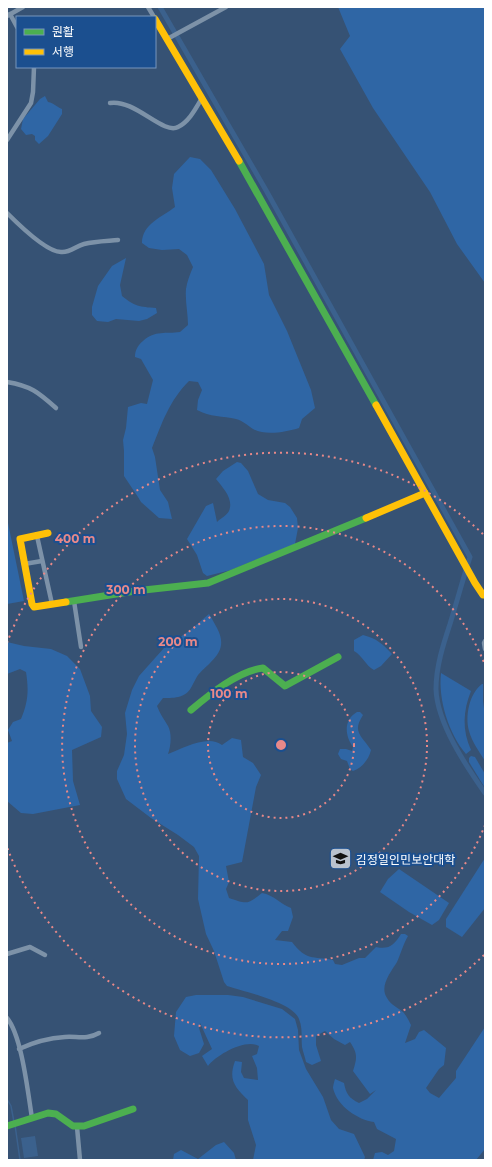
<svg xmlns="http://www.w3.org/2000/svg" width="492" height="1167" viewBox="0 0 492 1167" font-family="Montserrat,'Noto Sans KR',sans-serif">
<rect width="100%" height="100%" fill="#365274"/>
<!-- green -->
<g fill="#2f66a5">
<path d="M338,7h147v276l-28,-39 -27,-52 -57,-84 -33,-59 10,-13z"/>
<path d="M45,96l3,6c6,1 9,5 14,7v5l-14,22 -9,8 -4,-4v-4l-3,-2 -6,1 -5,-6 2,-10 17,-20z"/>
<path d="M190,157l10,2 11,11 24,39 29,55 5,31 18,36 24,59 4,18 -13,11 -3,9c-13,4 -34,8 -46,1 -6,-4 -10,-8 -17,-10 -13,-3 -26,-2 -39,-9l1,-10 4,-10 -4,-8 -9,-1c-20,20 -27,42 -37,67l3,9 5,33 8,12 4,17 -13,-1 -18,-16 -3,-5 -14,-21v-25l-1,-11 3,-12 2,-21 13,-4 6,1 6,-24 -12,-21 -6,-2c0,-7 3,-12 8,-16 12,-11 23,-7 37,-9l8,-7c0,-12 -3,-24 -2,-36 1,-7 4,-15 7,-22l-6,-12 -8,-6 -17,1 -13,-2 -7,-5c0,-19 20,-26 33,-36l-3,-19 2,-14z"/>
<path d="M126,258l-6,27 2,11c12,10 18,11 34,12l1,5 -10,6 -8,2 -23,-2 -8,3 -11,-1 -5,-6v-8l6,-21 14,-20z"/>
<path d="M237,462l4,1 7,8 10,23 10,6 17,3 5,4 7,11 1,10 -3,16 -64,26 -24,6 -4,-3 -6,-18 -10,-16 19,-33 7,-3 4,19c3,-3 10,-7 12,-11 5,-12 -6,-23 -13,-32l7,-8z"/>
<path d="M7,518l17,83 -17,3z"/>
<path d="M209,614c3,4 5,9 8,14 12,23 -4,31 -19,47 -2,3 -4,7 -6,11 -6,12 -16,12 -29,12l-6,8c3,8 7,13 11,20 4,7 3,20 0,28 15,-6 40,-20 54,-9l10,-7 9,2 2,17 10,6 8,12 -5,12 -14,75 -16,4 3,16 -3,7 3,9c18,6 18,7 33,-5 12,2 18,11 29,15l2,9 -5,14h-6l-7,9 17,2c14,19 21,14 41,18l2,4 7,1 17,-7h6l11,-11c13,3 18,-2 25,-13h4l3,2c-5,9 -7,17 -11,26 -6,10 -18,24 -10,36 4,7 10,9 16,14 3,3 6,9 8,13l-6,18 10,-4 4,-7 5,-2 22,18 -2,17 -5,4 -13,19 4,5 9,5 17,-20v-7l29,-44v122l-9,11h-103l2,-7 7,-1 6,3 6,-4 2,-12 -19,-10 -3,-7c-16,-2 -37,-16 -41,-34 0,-2 1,-6 2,-9l9,4c2,11 5,15 15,20l8,-4 9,-9 -6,4 -17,-23c4,-13 5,-17 -3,-29l-5,3 -11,-6 -9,-8 -9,5v9l5,16 -9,4 -6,-3c-1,-5 -3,-10 -4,-15 -1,-10 1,-18 -3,-28 -6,-17 -54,-27 -72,-33l-3,-4 -10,-31 -8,-17 -8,-35 1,-43 -5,-9 -16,-12 -27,-17 -25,-19 -9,-20v-8l7,-16 3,-21 -2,-21 7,-23 7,-14 25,-28 25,-17z"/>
<path d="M363,635c14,4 19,8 29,19l-11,12 -7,4c-9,-5 -11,-14 -20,-19v-11z"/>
<path d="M7,642l17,4 27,3 16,7 13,13 10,27 1,15 11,16 -1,10 -29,13 1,31 7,24 -47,9 -12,-1 -14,-12v-58l5,-2 -4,-11 5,-8 8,-3c7,-17 8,-28 5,-47l-6,-3 -13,5z"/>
<path d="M441,673l30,18c-8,20 -9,39 0,59l-5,4c-17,-20 -28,-54 -25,-81z"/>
<path d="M482,684h1v17l2,15v45c-6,-10 -13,-19 -16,-30 -4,-15 0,-37 13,-47z"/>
<path d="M357,712h3l3,3c-11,17 -2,20 8,35 -2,9 -9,18 -18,21l-3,-2 -3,-8 -6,-2 -3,-5 2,-5h6l6,2 1,-4c-8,-11 -10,-27 4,-35z"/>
<path d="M471,756l4,1 10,17v14l-16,-26v-4z"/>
<path d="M485,858v50l-23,29 -16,-10v-8z"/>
<path d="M399,869l50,34 -10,17 -7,5 -23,-13 -29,-20 8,-13z"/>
<path d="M196,995h32l15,2 39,12 13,10 3,11 1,20 7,19 17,28 8,23 8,9 15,5 11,23 -1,3h-111l3,-15 -8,-25v-20c-13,-13 -20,-20 -13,-39l7,1 -1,10 3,6 14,2 -1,-12 -5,-12 5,-2 2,-8c-13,-8 -43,9 -51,20l-6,-10 10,-7 -12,-26 -1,5 5,16 -5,9 -9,3 -10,-6 -6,-14 2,-24 10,-15z"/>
<path d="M224,1142l10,11 2,7h-63l1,-6 7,-4 17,9 18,-14z"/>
</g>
<!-- water -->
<path fill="#3b618d" d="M35,1136l3,20 -14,2 -3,-20z"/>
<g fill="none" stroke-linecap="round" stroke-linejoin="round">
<!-- stream -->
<g stroke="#3b618d" stroke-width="1.5">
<path d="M7,1099l4,7 3,16"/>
<path d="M15,1125l5,35"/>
</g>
<!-- canal -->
<path stroke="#3b618d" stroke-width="5" d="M160,7l107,185 203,365c-7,22 -13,44 -20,67 -7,21 -14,43 -14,65 1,34 30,77 49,104"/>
<!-- street -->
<g stroke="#7d92a8" stroke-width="4.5">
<path d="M148,7l6,10"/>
<path d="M10,14l7,13"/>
<path d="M7,16l16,-9"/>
<path d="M169,38l57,-31"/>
<path d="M110,103c25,-4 53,32 68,24 11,-5 18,-19 24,-29"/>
<path d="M7,140l24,-37 2,-11 1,-25"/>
<path d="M7,213c11,11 39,39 54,39 9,1 15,-6 23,-8 11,-3 23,-3 34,-4"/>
<path d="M7,382c24,4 31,10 49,26"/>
<path d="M37,536l15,68"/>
<path d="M24,564l18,-3"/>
<path d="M74,601l7,46"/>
<path d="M485,641l-1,2 1,6"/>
<path d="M7,954l23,-7 15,8"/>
<path d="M7,1018c15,18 21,76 25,100"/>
<path d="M19,1049c15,-7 30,-11 46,-12 12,-1 22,3 34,-4"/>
<path d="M77,1127l3,33"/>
</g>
<!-- fast -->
<g stroke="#4caf50" stroke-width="7">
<path d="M239,161l137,244"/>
<path d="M66,602l69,-11 73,-8 158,-65"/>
<path d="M191,710c19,-16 47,-39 72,-42l22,18 53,-29"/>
<path d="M7,1126l41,-13 8,1 17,12h11l49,-17"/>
</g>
<!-- slow -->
<g stroke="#ffc107" stroke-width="7">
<path d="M155,19l84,142"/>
<path d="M376,405l99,178 8,12h2"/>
<path d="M366,518l59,-25"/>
<path d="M48,533l-28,6 12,65 2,3 32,-5"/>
</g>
</g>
<!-- distance rings -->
<g fill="none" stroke="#e88989" stroke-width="2" stroke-dasharray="2 4">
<circle cx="281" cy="745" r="73"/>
<circle cx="281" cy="745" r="146"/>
<path d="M485 825A219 219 0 1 1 485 665"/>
<path d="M484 955A292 292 0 0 1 7 847M7 643A292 292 0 0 1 484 535"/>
</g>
<!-- icons -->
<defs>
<symbol id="university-square" viewBox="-11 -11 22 22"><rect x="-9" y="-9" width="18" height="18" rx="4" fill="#b9c2ce" stroke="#1b4f8f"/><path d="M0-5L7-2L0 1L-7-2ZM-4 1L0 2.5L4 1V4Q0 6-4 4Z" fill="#111"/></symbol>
</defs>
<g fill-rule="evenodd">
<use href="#university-square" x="328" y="846" width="25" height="25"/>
</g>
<g text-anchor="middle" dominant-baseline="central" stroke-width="4" stroke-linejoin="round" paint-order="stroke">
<!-- poi labels -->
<g font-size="12" fill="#fff" stroke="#1b4f8f" text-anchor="start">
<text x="356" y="859">김정일인민보안대학</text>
</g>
</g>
<circle cx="281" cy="745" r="6" fill="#e88989" stroke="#1b4f8f" stroke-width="2"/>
<g font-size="12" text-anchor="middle" font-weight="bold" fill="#e88989" stroke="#1b4f8f" stroke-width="4" stroke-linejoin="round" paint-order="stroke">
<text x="75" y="543">400 m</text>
<text x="126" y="594">300 m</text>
<text x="178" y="646">200 m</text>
<text x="229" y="698">100 m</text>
</g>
<!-- border -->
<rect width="492" height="1167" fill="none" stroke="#ffffff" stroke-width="16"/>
<!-- legend -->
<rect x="16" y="16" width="140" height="52" fill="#1b4f8f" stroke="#7695bc"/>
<rect x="24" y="29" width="20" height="6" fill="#4caf50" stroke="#7695bc"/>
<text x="52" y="36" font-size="12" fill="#ffffff">원활</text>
<rect x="24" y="49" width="20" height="6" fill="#ffc107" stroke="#7695bc"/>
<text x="52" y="56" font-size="12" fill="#ffffff">서행</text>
</svg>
